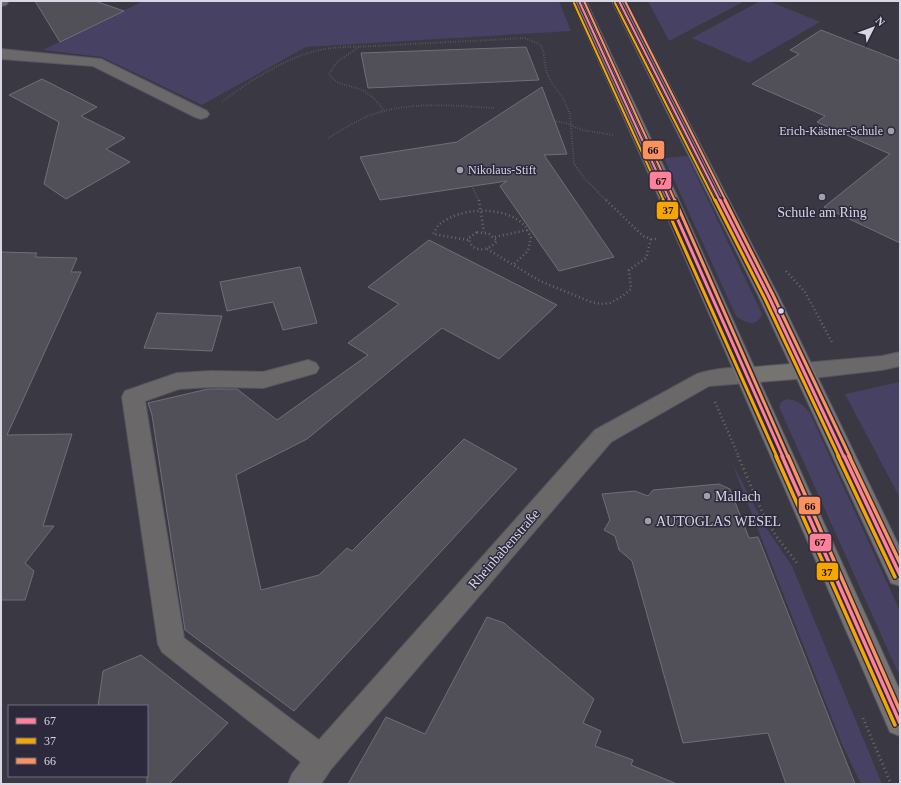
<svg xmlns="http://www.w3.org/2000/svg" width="901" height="785" viewBox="0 0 901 785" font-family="'Times New Roman',serif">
<rect width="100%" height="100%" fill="#3a3842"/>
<!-- green -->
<g fill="#474163">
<path d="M143,1h416l12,30 -265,16 -104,58 -100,-48 -59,-7z"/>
<path d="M648,1h97l-76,40z"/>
<path d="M760,1h9l51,21 -71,41 -57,-25z"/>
<path d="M687,156l75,158c-5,14 -17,9 -26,2l-72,-158z"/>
<path d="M900,382v116l-55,-104z"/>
<path d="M787,399c11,1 16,6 23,14l90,198v66l-121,-270 2,-5z"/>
<path d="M732,463l33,63 27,40 90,218h-21l-19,-40z"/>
</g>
<!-- building -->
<g fill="#514f58" stroke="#706f78">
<path d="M35,1h60l29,10 -64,31z"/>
<path d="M821,30l79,31v182l-76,-36 66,-53 -73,-32 8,-6 -73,-32 47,-30 -9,-4z"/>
<path d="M526,47l13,33 -171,8 -7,-35z"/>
<path d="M42,79l55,28 -16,9 44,22 -19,11 24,13 -64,37 -22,-15 15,-62 -50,-27z"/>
<path d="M542,87l25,67 -23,1 70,102 -55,14 -59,-85 7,-5 -127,19 -20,-43 97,-15z"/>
<path d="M429,240l128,65 -58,54 -57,-31 -135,111 -71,36 25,115 58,-15 28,-27 5,3 112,-112 53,30 -223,242 -109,-81 -33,-215 -4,-12 60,-14h29l40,31 91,-65 -20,-12 51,-39 -31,-17z"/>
<path d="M1,252l36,1 -2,4 42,1 -6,14h10l-74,163 65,-1 -29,92h11l-29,37 9,8 -9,29h-24z"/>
<path d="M300,267l17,56 -34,7 -10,-28 -46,9 -7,-29z"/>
<path d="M157,313l65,3 -10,35 -68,-3z"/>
<path d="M719,484l11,5 19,49 9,-1 97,247h-69l-18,-51 -85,10 -51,-182 -13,-11 -4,-14 -11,-6 6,-10 -8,-26 33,-3 13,5 5,-6z"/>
<path d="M487,617l17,6 90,76 -11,24 18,8 -6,15 38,14 -2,5 46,19h-329l38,-67 39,17z"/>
<path d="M141,655l87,68 -59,61h-22v-78h-49l5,-35z"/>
</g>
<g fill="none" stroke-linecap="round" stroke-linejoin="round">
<defs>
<g id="minor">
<path d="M1,1h8l-3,4 -5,1z"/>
<path d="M1,49l100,10 106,52 2,3 -2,3 -6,2 -6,-2 -102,-51 -92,-7z"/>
<path d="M900,352v14l-18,4 -78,9 -8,-3 -3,-5 3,-5 8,-3 78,-7z"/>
<path d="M308,360l8,3 3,5 -3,5 -53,15 -52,-1 -32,2 -34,12 39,237 135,102 276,-310 102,-56c15,-5 42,-9 57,-4l3,5 -3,5 -8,3 -37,3 -98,56 -280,327 -10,15h-33l4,-10 9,-12 -139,-110 -4,-8 -36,-247 3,-6 52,-18 34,-2 52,1z"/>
</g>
<path id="major" d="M572,1h14l72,153 96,213 36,-3 -31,-67 -147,-296h14l153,296 121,251v38l-9,-3 -94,-204 -37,3 140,309v45l-10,-4 -250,-578z"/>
</defs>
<!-- minor casing -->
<use href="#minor" stroke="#57555f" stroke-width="2"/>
<!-- major casing -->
<use href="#major" stroke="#57555f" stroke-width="2"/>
<!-- path-far2 -->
<g stroke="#6b6a6c" stroke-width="2" stroke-dasharray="0.5 2" stroke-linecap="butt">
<path d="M359,47l-22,15 -8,12c8,12 21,11 33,16 10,5 17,13 22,22"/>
<path d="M222,102c25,-20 62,-43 93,-51 20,-5 41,-4 61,-5 49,-3 99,-5 149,-8l14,6 4,5 3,22 7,14 10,13 7,16 4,50 11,15 22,22"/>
<path d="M554,121l12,2 16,7 31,5"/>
<path d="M328,138c16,-9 32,-20 49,-25 38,-12 80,-7 119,-5"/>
<path d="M472,186l7,15"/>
</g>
<!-- path-far1 -->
<g stroke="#6b6a6c" stroke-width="2.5" stroke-dasharray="1 3" stroke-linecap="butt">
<path d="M479,200l5,32"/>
<path d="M606,200l37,36 8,3h7"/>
<path d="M477,232l12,2 8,7c-8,10 -26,13 -28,-3z"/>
<path d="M495,237l32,-7"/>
<path d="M468,240l-35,-6c2,-3 4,-8 7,-10 20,-17 66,-19 85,2 2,3 4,8 6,11l-3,14 -15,14"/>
<path d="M487,249l53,32 51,21 10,2 9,-1 11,-6 10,-8 -2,-19 17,-12 5,-19"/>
<path d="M786,271l19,21 28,52"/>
<path d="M715,402l24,55"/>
</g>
<!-- path -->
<g stroke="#6b6a6c" stroke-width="3" stroke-dasharray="1 3.5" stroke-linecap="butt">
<path d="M738,456l25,58 13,22 21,27"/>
<path d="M863,718l28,66"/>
</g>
<!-- minor -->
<use href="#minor" fill="#6a6868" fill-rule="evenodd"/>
<!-- major -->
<use href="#major" fill="#757471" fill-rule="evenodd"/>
<defs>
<g id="bus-1-far2">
<path d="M579,1l91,200"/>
<path d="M619,1l101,200"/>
</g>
<g id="bus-1-far1">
<path d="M669,200l114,257"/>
<path d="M720,200l49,97 75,160"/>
</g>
<g id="bus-1">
<path d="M782,456l118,267"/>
<path d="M844,456l56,119"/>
</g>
<g id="bus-2-far2">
<path d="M574,3l90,198"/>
<path d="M615,3l100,198"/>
</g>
<g id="bus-2-far1">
<path d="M663,200l114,257"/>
<path d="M715,200l50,99 74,158"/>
</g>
<g id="bus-2">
<path d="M776,456l119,269"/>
<path d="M838,456l57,121"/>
</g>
<g id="bus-3-far2">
<path d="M584,1l91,200"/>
<path d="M625,1l101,200"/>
</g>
<g id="bus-3-far1">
<path d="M675,200l113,257"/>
<path d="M725,200l48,95 77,162"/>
</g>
<g id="bus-3">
<path d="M788,456l112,255"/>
<path d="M849,456l51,107"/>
</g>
</defs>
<!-- bus-1-far2 casing -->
<use href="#bus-1-far2" stroke="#2c293d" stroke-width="4"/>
<!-- bus-1-far1 casing -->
<use href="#bus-1-far1" stroke="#2c293d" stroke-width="6"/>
<!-- bus-1 casing -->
<use href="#bus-1" stroke="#2c293d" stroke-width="6"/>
<!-- bus-2-far2 casing -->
<use href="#bus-2-far2" stroke="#2c293d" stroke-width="4"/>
<!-- bus-2-far1 casing -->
<use href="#bus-2-far1" stroke="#2c293d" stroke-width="6"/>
<!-- bus-2 casing -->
<use href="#bus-2" stroke="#2c293d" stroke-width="6"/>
<!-- bus-3-far2 casing -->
<use href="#bus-3-far2" stroke="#2c293d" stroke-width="4"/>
<!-- bus-3-far1 casing -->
<use href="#bus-3-far1" stroke="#2c293d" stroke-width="6"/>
<!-- bus-3 casing -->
<use href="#bus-3" stroke="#2c293d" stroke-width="6"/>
<!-- bus-1-far2 -->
<use href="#bus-1-far2" stroke="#ff8098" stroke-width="2"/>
<!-- bus-1-far1 -->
<use href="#bus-1-far1" stroke="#ff8098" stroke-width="3"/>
<!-- bus-1 -->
<use href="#bus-1" stroke="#ff8098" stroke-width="3.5"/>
<!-- bus-2-far2 -->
<use href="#bus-2-far2" stroke="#f7a600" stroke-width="2"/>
<!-- bus-2-far1 -->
<use href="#bus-2-far1" stroke="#f7a600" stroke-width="3"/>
<!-- bus-2 -->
<use href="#bus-2" stroke="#f7a600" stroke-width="3.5"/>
<!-- bus-3-far2 -->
<use href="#bus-3-far2" stroke="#fa915f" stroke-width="2"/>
<!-- bus-3-far1 -->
<use href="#bus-3-far1" stroke="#fa915f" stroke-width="3"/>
<!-- bus-3 -->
<use href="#bus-3" stroke="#fa915f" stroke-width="3.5"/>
</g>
<!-- markers -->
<g fill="#a19fac" stroke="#2c293d" stroke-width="1.5">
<circle cx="891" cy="131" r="4"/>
<circle cx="460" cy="170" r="4"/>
<circle cx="822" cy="197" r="4"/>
<circle cx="707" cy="496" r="4"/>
<circle cx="648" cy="521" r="4"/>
</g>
<circle fill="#d9d7e5" stroke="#2c293d" stroke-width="1.5" cx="781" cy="311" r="3.5"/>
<g text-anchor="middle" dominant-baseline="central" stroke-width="3" stroke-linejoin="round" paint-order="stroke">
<!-- far-poi labels -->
<g font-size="12" fill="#d9d7e5" stroke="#2c293d" text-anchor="end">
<text x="883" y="131">Erich-Kästner-Schule</text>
<text x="468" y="170" text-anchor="start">Nikolaus-Stift</text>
</g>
<!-- poi labels -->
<g font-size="14" fill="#d9d7e5" stroke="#2c293d" text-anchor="start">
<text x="822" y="212" text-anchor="middle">Schule am Ring</text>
<text x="715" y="496">Mallach</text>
<text x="656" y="521">AUTOGLAS WESEL</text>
</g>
<!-- street labels -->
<g font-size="14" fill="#d9d7e5" stroke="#2c293d">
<text transform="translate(504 549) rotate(-49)">Rheinbabenstraße</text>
</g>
</g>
<g stroke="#2c293d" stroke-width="1.5">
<rect x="642" y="140" width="23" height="20" rx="4" fill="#fa915f"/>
<rect x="649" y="171" width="23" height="19" rx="4" fill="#ff8098"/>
<rect x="656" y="201" width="23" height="19" rx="4" fill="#f7a600"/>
<rect x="798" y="496" width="23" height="19" rx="4" fill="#fa915f"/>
<rect x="809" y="533" width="23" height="19" rx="4" fill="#ff8098"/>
<rect x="816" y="562" width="23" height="19" rx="4" fill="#f7a600"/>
</g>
<g font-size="11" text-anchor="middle" font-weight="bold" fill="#111">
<text x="653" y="154">66</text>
<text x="661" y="185">67</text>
<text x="668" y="214">37</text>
<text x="810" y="510">66</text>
<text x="820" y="546">67</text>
<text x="827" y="576">37</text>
</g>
<!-- border -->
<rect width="901" height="785" fill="none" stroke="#d9d7e5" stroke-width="4"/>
<!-- legend -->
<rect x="8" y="705" width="140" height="72" fill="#2c293d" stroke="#716f80"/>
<rect x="16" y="718" width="20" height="6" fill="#ff8098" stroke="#716f80"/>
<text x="44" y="725" font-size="12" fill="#d9d7e5">67</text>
<rect x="16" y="738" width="20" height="6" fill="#f7a600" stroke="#716f80"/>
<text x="44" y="745" font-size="12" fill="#d9d7e5">37</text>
<rect x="16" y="758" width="20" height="6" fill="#fa915f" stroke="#716f80"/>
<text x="44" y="765" font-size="12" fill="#d9d7e5">66</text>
<!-- north arrow -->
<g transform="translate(873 28) rotate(48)" stroke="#2c293d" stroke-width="3" paint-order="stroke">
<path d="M0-3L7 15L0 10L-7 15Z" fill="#d9d7e5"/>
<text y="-6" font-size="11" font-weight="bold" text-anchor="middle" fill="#d9d7e5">N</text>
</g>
</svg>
